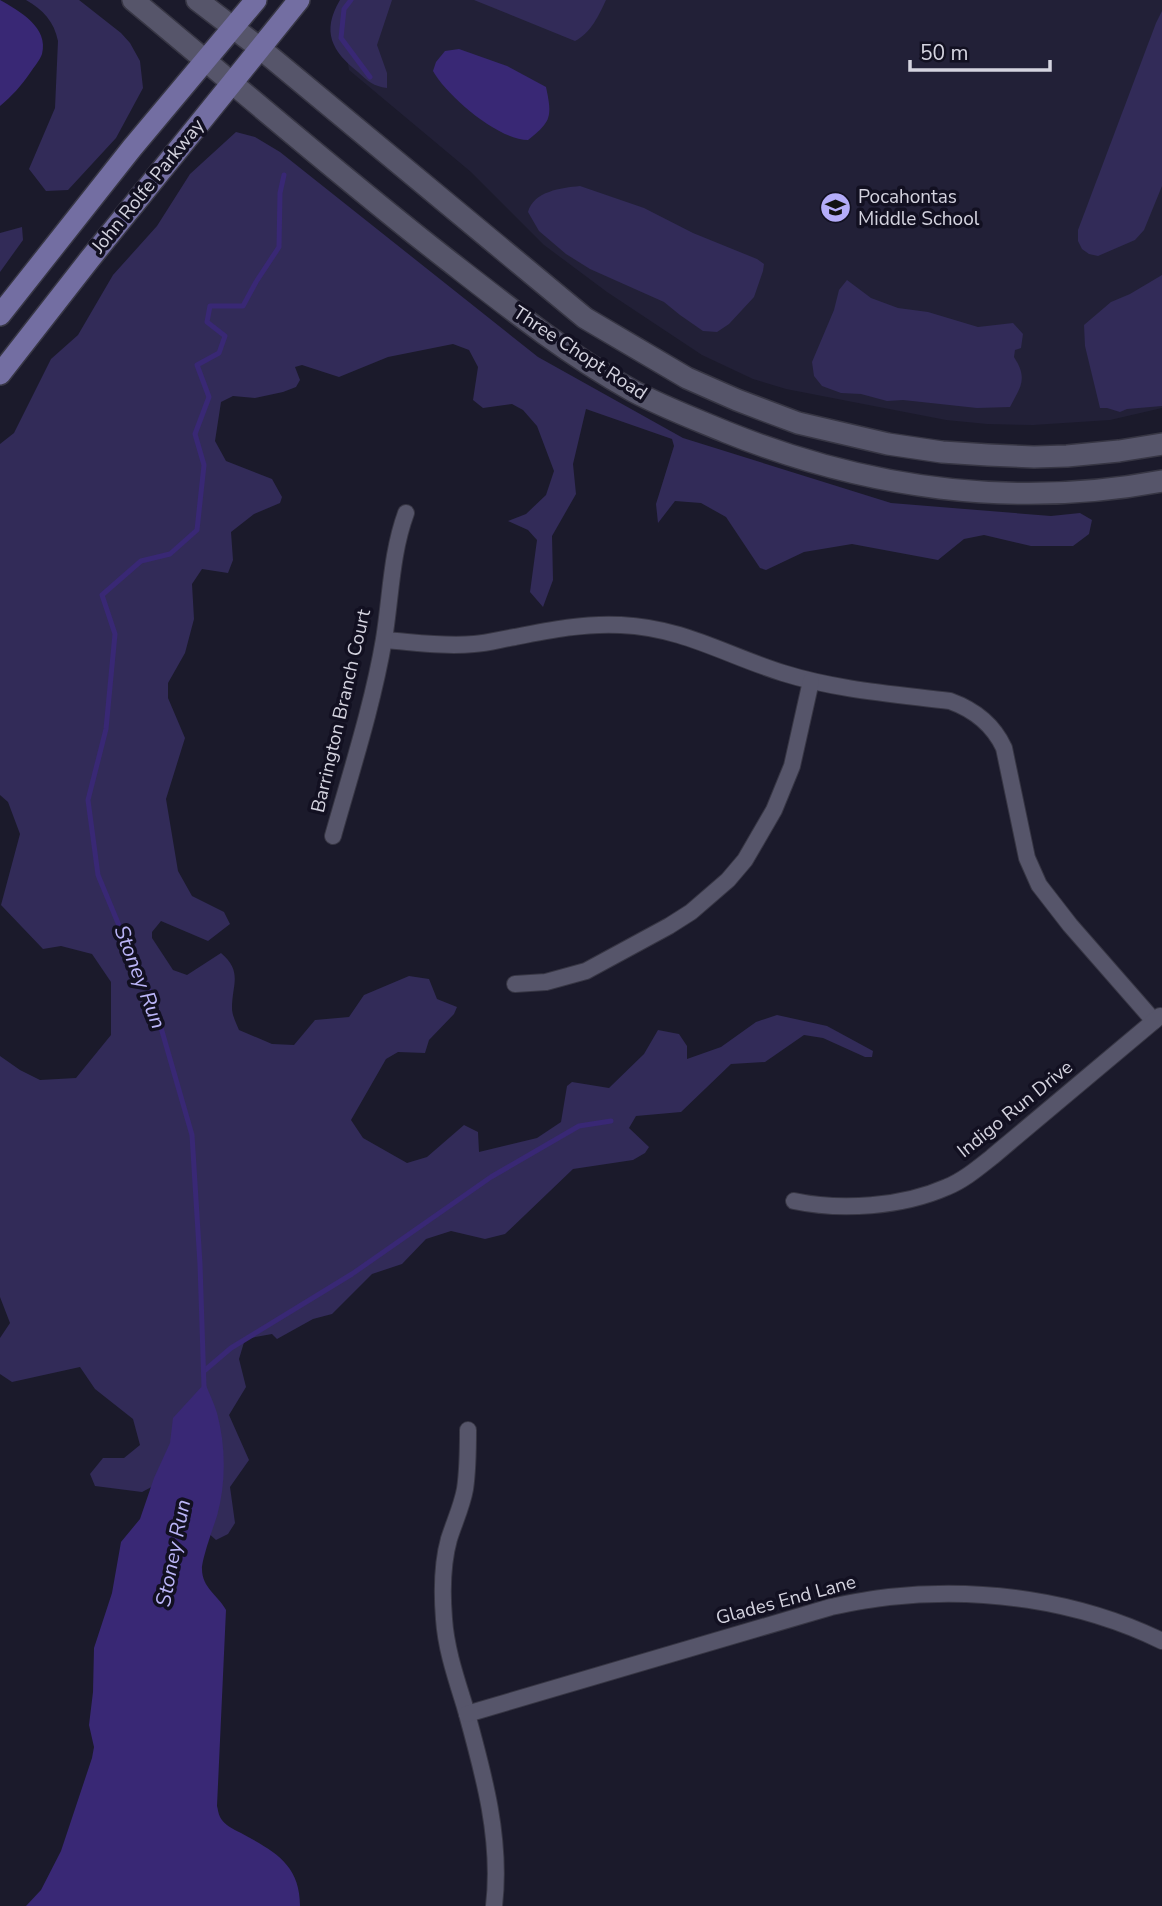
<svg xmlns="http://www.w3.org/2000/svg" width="1162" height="1906" viewBox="0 0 1162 1906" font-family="'Nunito Sans',sans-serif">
<rect width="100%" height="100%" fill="#1b1a2b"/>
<!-- built -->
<path fill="#222037" d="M354,0h808v408l-52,12 -77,5 -46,-1 -41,-4 -160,-31 -33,-10 -51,-24 -95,-63 -63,-47 -73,-73 -122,-102 -9,-52z"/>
<!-- green -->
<g fill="#322b58">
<path d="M26,0h53l42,33 9,10 10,18 3,27 -27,50 -48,52 -22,1 -17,-22 26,-61 3,-67c-4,-20 -15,-31 -32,-41z"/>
<path d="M340,0h52l-15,45 10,28v15c-14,-2 -18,-6 -29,-16 -26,-21 -37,-40 -18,-72z"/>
<path d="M474,0h132c-7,15 -15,33 -31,41z"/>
<path d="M1162,11v175l-18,44 -9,10 -37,16 -9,-2 -7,-5 -4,-8v-11l78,-207z"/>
<path d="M236,132l19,5 25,15 258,205 145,81 208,65 160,13 29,-3 12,7 -3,14 -16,12h-42l-47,-11 -20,4 -26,21 -86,-16 -48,8 -38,18 -6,-2 -34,-51 -25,-14 -26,-2 -17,22 -2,-19 18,-58 -2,-7 -86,-30 -13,55 3,30 -24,42 1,44 -10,27 -13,-15 7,-52 -9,-10 -20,-9 18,-7 20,-19 8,-24 -17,-45 -14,-16 -11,-6 -29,4 -10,-8 5,-33 -9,-17 -16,-6 -65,13 -49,20 -37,-12 -7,2 5,13 -4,7 -13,5 -28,6 -22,-2 -12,6 -6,39 11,20 46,18 10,18 -2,6 -26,11 -23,18 2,28 -5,13 -26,-4 -10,15 2,35 -9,34 -17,30v15l17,40 -19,61 12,72 14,25 32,16 6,12 -22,17 -47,-20 -9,11v6l21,32 14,5 34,-22c22,19 11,31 11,55 0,7 4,15 7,22l33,14 22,1 21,-25 34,-3 15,-22 45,-19 20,3 8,20 20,8 -3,7 -25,26 -4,13 -27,-1 -12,7 -35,61 12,18 44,25 20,-6 37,-32 14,7 1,20 58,-14 24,-16 6,-36 5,-4 37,6 35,-34 14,-24 21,4 8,12v13l34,-12 35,-25 21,-7 50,11 46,25 -1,6h-7l-42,-19 -19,-3 -39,27 -34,2 -50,48 -45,4 -7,12 20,19 -4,6 -12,7 -60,9 -68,65 -20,5 -34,-8 -25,8 -24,25 -30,10 -40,40 -19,5 -36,20 -5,-5 -27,5 -6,20 7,28 -17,28 20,45 -19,27 5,36 -7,11 -12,6 -27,-24 -26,-35 -21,11 -47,-6 -5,-12 13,-16h21l16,-13 -7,-26 -38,-30 -15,-22 -68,15 -12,-8v-36l10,-15 -10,-26v-241l20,14 20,10 36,-2 35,-43v-53l-19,-28 -31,-8 -18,3 -42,-44 19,-71 -12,-32 -8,-7v-351l14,-11 37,-74 27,-24 35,-60 44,-49 33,-52z"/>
<path d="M580,186l64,22 49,25 64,26 7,5 -1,7 -9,26 -25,27 -12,8 -14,-1 -23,-16 -16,-13 -74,-33 -24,-15 -27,-23 -11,-19c6,-21 33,-24 52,-26z"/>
<path d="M22,227l1,13 -23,32v-39z"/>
<path d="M1162,275v131l-35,3 -7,3 -13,-4h-7l-15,-62 -1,-21 27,-23 19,-8z"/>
<path d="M847,280l24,18 27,10 30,4 50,15 35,-4 10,11 -2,14 -6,2 -1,7c14,22 7,29 -4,50l-33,1 -74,-8 -16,1 -26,-7 -20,-1 -19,-7 -8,-10 -2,-14 22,-52 5,-20z"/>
</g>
<!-- water -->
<g fill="#392875">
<path d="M0,0c19,11 49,27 42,54 -2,6 -8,13 -12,19 -9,13 -18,23 -30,33z"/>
<path d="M459,49l48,17 39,21c6,29 6,34 -18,53 -30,0 -81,-44 -95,-69l3,-9 9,-11z"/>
<path d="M205,1383c4,10 9,20 12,30 9,34 9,70 0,103 -4,12 -15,43 -15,53 0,19 16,26 24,41l-9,196c1,3 1,7 3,11 4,8 13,12 21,16 33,18 59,31 59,73h-274l15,-16 20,-39 31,-93 2,-11 -5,-22 4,-33 1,-44 18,-55 9,-51 19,-23 14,-41 16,-35 3,-25z"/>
</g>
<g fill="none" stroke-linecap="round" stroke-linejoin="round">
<!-- stream -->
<g stroke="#392875" stroke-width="5">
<path d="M351,0l-7,9 -3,29 29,39"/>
<path d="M204,1371l27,-23 121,-74 139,-97 88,-51 32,-5"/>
<path d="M204,1387l-4,-123 -8,-129 -39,-135 -30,-65 -25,-60 -10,-75 18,-71 9,-95 -13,-39 39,-34 29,-7 27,-24 7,-65 -9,-31 14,-37 -12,-32 22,-12 6,-17 -18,-14 3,-16h33l13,-24 23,-35 1,-54 4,-18"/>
</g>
<defs>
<g id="minor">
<path d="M384,640c29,2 60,7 90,4 14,-1 28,-5 41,-7 35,-7 70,-14 106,-12 63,3 104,30 162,48 54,17 111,21 167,28 25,9 43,23 54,47l23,110 12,27 31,40 84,96"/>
<path d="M333,836c18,-64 40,-132 51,-197 7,-43 7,-85 22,-126"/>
<path d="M515,984l31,-2 40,-11 83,-45 22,-14 37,-32 17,-20 29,-50 18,-44 19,-85"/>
<path d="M794,1201c47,10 108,6 153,-14 17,-7 31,-19 45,-30l168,-141"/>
<path d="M468,1430c0,20 0,39 -3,59 -3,17 -11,34 -16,50 -7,25 -7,55 -5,80 2,30 12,59 21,88 18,65 37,131 29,199"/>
<path d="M467,1714l364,-107c19,-4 39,-8 58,-10 92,-10 189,3 273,44"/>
</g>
<g id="secondary">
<path d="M133,0c105,87 208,177 316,261 59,46 118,93 184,130 30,16 62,28 93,41 139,56 287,77 436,49"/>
<path d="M197,0l64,49 324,269 102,60 50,22 61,23 90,21 54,8 46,3 46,2 33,-1 52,-5 43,-7"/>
</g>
<g id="primary">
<path d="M0,315l132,-167 124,-148"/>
<path d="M0,374l89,-114 210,-260"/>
</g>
</defs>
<!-- minor casing -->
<use href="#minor" stroke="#373644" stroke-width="18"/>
<!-- secondary casing -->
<use href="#secondary" stroke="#373644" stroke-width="24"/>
<!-- primary casing -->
<use href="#primary" stroke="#373644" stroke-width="24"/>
<!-- minor -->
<use href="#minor" stroke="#56556a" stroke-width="16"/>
<!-- secondary -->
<use href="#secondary" stroke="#56556a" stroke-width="21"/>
<!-- primary -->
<use href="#primary" stroke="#736ea2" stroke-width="21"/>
</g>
<!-- icons -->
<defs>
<symbol id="school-disc" viewBox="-11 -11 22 22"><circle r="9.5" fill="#b4acf9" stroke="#121021"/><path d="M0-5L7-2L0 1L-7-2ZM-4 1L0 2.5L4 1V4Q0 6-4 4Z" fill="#111"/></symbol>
</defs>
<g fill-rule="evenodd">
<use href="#school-disc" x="818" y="190" width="35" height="35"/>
</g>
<g text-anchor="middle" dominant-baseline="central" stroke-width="7" stroke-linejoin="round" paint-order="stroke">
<!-- street labels -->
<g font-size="19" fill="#d4d3df" stroke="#121021">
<text transform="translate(148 186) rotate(-51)">John Rolfe Parkway</text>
<text transform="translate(580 353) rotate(33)">Three Chopt Road</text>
<text transform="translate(341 711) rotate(-77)">Barrington Branch Court</text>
<text transform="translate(1015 1109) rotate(-39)">Indigo Run Drive</text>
<text transform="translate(786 1600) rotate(-15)">Glades End Lane</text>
</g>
<!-- poi labels -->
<g font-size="19" fill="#d4d3df" stroke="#121021" text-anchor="start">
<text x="858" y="197">Pocahontas<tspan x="858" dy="22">Middle School</tspan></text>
</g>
<!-- water labels -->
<g font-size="21" font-style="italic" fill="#bbb5f8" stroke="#121021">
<text transform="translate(140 977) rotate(69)">Stoney Run</text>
<text transform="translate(173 1553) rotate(-79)">Stoney Run</text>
</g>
</g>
<!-- scale -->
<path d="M910 60v10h140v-10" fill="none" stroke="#d4d3df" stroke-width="3.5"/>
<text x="920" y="60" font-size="21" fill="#d4d3df" stroke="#121021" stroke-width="5" paint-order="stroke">50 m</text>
</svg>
